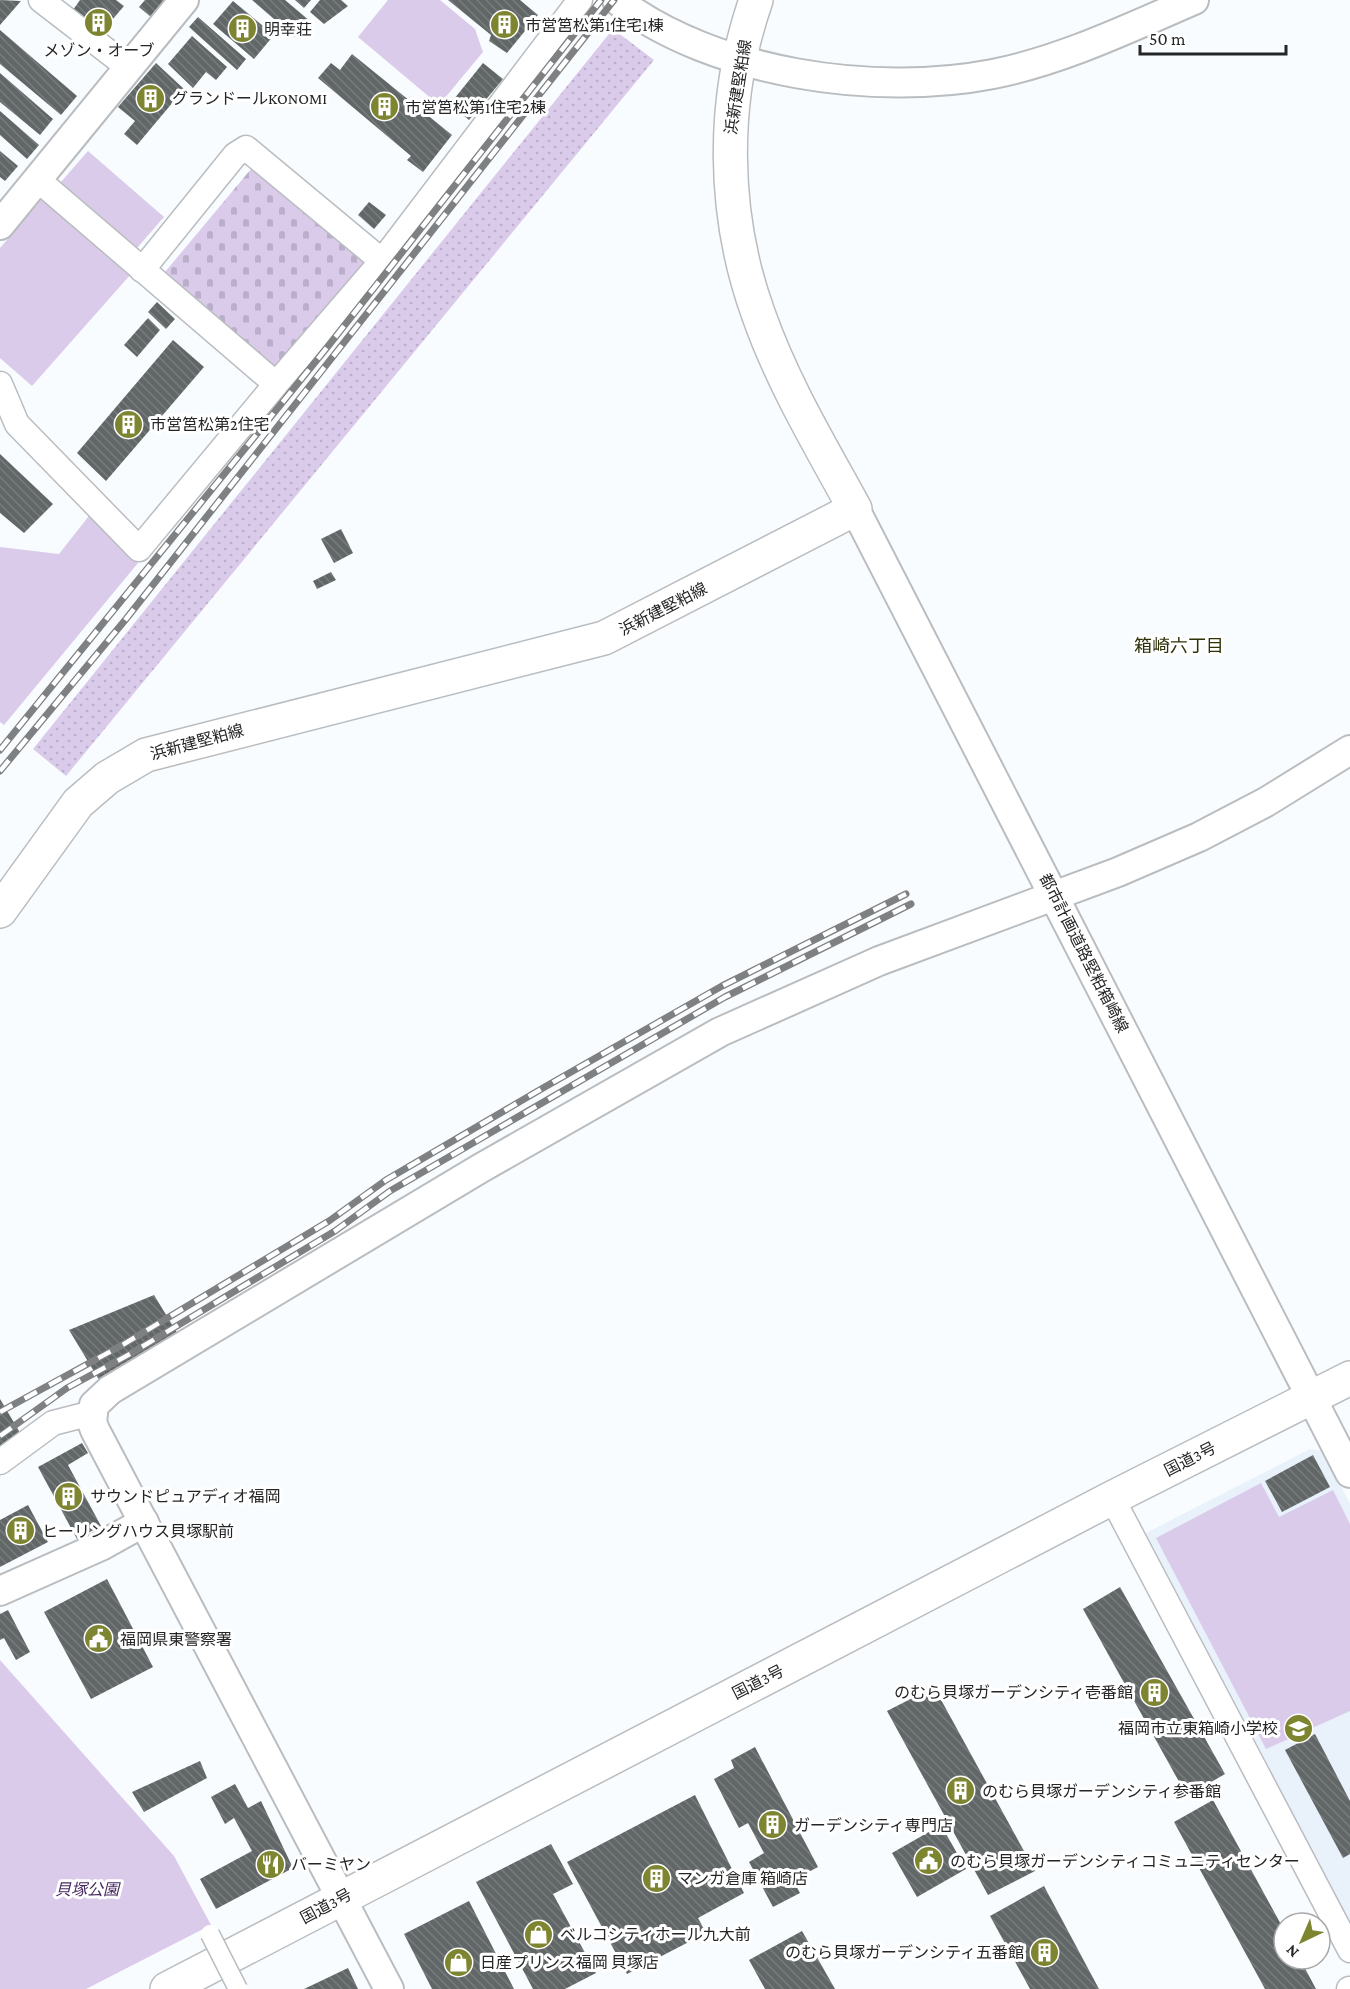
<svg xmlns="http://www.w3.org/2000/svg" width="1350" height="1989" viewBox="0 0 1350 1989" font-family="'Crimson Pro','Noto Sans JP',serif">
<defs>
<pattern id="grass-dots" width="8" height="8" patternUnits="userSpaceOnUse" patternTransform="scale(1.5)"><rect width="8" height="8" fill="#dacbeb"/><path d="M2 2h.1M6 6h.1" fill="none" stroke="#bbaeca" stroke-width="1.8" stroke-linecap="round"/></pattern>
<pattern id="cemetery-stones" width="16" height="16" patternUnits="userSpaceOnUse" patternTransform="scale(1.5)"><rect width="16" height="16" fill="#dacbeb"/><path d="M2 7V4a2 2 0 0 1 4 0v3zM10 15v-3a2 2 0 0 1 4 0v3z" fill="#bbaeca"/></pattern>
<pattern id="building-back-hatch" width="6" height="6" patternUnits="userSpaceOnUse" patternTransform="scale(1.5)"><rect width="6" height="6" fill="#616667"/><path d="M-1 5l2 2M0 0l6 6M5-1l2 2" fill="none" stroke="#787c7d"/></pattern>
</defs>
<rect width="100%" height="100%" fill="#f9fcff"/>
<!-- built -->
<path fill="#e9f1fb" d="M1310,1449l13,2 27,53v419l-204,-390z"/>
<!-- grass -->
<path fill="url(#grass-dots)" d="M613,29l41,31 -588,716 -33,-27z"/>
<!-- cemetery -->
<path fill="url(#cemetery-stones)" d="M251,169l117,97 -91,108 -112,-102z"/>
<!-- green -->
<g fill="#dacbeb">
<path d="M388,0h52l35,29 8,23 -44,53 -81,-68z"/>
<path d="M88,151l76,66 -27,31 -76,-66z"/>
<path d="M44,197l87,77 -99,112 -32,-28v-110z"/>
<path d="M92,512l46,51 -134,162 -4,-3v-175l59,7z"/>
<path d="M1261,1483l18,34 54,-27 17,34v187l-84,38 -110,-211z"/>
<path d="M0,1660l174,196 37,69 -125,64h-86z"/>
</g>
<!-- building -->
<g fill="url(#building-back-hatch)">
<path d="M0,0l21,1 -21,24z"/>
<path d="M80,0h36l8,6 -23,27 -28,-23z"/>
<path d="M145,0h20l-14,17 -12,-10z"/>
<path d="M252,0h33l25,21 -15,16z"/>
<path d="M295,0h16l-7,8z"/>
<path d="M320,0h21l7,6 -24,18 -14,-12z"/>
<path d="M448,0h72l18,15 -31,38 -18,-12 2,-6z"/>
<path d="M233,1l41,34 -20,24 -41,-35z"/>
<path d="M198,17l48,42 -9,11 -48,-43z"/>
<path d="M0,30l77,66 -16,19 -61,-51z"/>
<path d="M192,36l35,31 -11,13 -10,-8 -13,16 -25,-24z"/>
<path d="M352,54l100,81 -29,37 -16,-12 4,-4 -93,-78 13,-15 9,7z"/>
<path d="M156,63l28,26 -47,56 -13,-11 11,-13 -17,-14z"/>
<path d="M483,63l20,16 -34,41 -19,-16z"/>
<path d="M0,73l53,46 -13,16 -40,-33z"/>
<path d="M0,111l39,34 -12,14 -27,-24z"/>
<path d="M0,151l18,15 -13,15 -5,-4z"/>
<path d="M369,202l17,13 -12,14 -16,-14z"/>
<path d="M157,302l18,17 -9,10 -18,-17z"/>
<path d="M148,318l12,12 -23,27 -13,-12z"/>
<path d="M173,340l31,27 -98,114 -29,-28z"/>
<path d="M0,454l53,50 -29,29 -24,-20z"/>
<path d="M341,529l12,24 -19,10 -13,-24z"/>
<path d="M331,572l5,8 -19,9 -4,-8z"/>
<path d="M154,1295l25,41 -78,47 -32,-53z"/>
<path d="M0,1399l22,37 -22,17z"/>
<path d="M82,1443l6,10 -20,12 33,61 -24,13 -39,-72z"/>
<path d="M1313,1455l17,32 -48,25 -17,-31z"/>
<path d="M28,1505l20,37 -48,25v-47z"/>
<path d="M107,1579l46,88 -62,32 -47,-87z"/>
<path d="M1120,1587l105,187 -38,22 -104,-187z"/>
<path d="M8,1610l22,42 -14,8 -12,-22 -4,2v-26z"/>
<path d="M934,1687l101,184 -47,24 -101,-184z"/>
<path d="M1315,1734l35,67v53l-7,4 -58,-108z"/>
<path d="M755,1747l63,120 -25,13 7,13 -27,14 -24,-45 15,-9 -16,-30 -9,5 -25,-49 20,-11 -3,-8z"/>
<path d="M200,1761l7,17 -63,34 -12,-20z"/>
<path d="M235,1784l13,24 13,-7 32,67 -77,41 -16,-30 52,-28 -18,-33 -9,6 -14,-27z"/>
<path d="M695,1795l49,98 -46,25 8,15 -79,41 -60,-112z"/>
<path d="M1213,1800l71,130v29h16l16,30h-51l-91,-167z"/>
<path d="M941,1825l25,44 -49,28 -25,-44z"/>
<path d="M551,1844l22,40 -20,10 43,79 -31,16h-32l-57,-107z"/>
<path d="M1044,1886l55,103h-69l-40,-73z"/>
<path d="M469,1901l45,88h-82l-28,-55z"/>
<path d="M802,1931l33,58h-70l-16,-29z"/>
<path d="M348,1968l10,21h-54z"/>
</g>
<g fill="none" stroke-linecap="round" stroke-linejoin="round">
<defs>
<g id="minor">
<path d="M41,0l87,67"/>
<path d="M382,261l198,-261"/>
<path d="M142,270l93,-115 11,-7 136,113 -106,123"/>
<path d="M0,384l17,40 122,125 137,-165 -239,-205"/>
<path d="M0,1462l53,-39 39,-10"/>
<path d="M1112,1498l238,452"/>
<path d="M1349,1989h1"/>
</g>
<g id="tertiary">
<path d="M617,0c97,74 258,97 376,74 70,-14 136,-46 201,-74"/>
<path d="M0,225l184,-225"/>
<path d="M855,509l495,964"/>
<path d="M0,1591l101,-45 43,-24"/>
<path d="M389,1989l-294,-559 -3,-8 2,-17 16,-15 371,-222 239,-136 159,-71 239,-89 81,-35 67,-35 84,-52"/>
</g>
<path id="secondary" d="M0,911l78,-108 29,-25 39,-23 458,-117 251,-129c-35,-64 -73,-127 -97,-196 -36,-100 -37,-213 -2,-313"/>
<path id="trunk" d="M167,1989l945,-491 238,-120"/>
</defs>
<!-- minor casing -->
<use href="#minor" stroke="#babdc0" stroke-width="27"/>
<!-- tertiary casing -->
<use href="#tertiary" stroke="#babdc0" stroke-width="32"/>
<!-- secondary casing -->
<use href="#secondary" stroke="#babdc0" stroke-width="36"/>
<!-- trunk casing -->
<use href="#trunk" stroke="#babdc0" stroke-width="36"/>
<!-- minor -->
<use href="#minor" stroke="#fff" stroke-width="24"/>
<!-- tertiary -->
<use href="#tertiary" stroke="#fff" stroke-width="28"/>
<!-- secondary -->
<use href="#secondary" stroke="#fff" stroke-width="33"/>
<!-- trunk -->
<use href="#trunk" stroke="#fff" stroke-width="33"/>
<defs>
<g id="rail">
<path d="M0,750l329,-405 272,-345"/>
<path d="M0,771l126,-152 488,-619"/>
<path d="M0,1412l124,-68 205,-123 57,-41 157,-92 179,-102 184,-92"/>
<path d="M0,1436l67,-48 63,-34 205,-123 55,-40 335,-194 186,-93"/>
</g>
</defs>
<!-- rail casing -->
<use href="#rail" stroke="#7e8082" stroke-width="7"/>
<!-- rail -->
<use href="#rail" stroke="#fff" stroke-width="4.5" stroke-dasharray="14" stroke-linecap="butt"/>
<defs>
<path id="pedestrian-bridge" d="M210,1934l28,55"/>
</defs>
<!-- pedestrian-bridge casing -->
<use href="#pedestrian-bridge" stroke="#babdc0" stroke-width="21" stroke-linecap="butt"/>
<!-- pedestrian-bridge -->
<use href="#pedestrian-bridge" stroke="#fff" stroke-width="18"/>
</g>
<!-- icons -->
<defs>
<symbol id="building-disc" viewBox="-11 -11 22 22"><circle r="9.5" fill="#7e8531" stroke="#fff"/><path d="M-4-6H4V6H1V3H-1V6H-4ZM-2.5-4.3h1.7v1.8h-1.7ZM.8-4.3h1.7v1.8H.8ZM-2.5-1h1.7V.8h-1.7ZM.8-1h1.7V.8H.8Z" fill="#fff"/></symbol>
<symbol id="civic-disc" viewBox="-11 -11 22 22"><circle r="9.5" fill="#7e8531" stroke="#fff"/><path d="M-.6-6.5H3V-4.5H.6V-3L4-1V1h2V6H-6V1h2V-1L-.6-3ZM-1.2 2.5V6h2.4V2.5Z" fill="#fff"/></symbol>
<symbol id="school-disc" viewBox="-11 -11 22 22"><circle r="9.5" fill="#7e8531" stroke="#fff"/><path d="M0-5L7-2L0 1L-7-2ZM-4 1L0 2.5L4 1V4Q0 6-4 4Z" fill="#fff"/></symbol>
<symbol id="restaurant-disc" viewBox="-11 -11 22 22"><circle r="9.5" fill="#7e8531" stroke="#fff"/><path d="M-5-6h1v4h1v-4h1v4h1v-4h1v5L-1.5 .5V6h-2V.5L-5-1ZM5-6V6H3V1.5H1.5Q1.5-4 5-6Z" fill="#fff"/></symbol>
<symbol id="shop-disc" viewBox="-11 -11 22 22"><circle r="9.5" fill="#7e8531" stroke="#fff"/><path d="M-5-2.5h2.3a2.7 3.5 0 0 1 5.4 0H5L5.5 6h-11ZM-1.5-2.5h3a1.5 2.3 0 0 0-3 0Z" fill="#fff"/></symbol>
</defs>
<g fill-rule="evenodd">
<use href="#building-disc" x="82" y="6" width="33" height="33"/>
<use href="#building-disc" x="488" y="8" width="33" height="33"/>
<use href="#building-disc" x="226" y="12" width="33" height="33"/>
<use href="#building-disc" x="134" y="82" width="33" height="33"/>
<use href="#building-disc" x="368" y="90" width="33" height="33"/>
<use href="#building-disc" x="112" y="408" width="33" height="33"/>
<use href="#building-disc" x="52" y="1480" width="33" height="33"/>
<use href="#building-disc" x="4" y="1514" width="33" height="33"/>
<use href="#civic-disc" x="82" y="1622" width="33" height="33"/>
<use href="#building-disc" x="1138" y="1676" width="33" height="33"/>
<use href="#school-disc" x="1282" y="1712" width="33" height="33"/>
<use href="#building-disc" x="944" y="1774" width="33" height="33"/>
<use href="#building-disc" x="756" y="1808" width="33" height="33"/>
<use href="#civic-disc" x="912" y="1844" width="33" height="33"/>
<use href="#restaurant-disc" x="254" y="1848" width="33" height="33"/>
<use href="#building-disc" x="640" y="1862" width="33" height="33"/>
<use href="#shop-disc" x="522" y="1918" width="33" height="33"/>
<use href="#building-disc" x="1028" y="1936" width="33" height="33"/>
<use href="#shop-disc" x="442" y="1946" width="33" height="33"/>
</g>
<g text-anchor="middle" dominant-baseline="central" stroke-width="6" stroke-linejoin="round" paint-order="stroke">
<!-- poi labels -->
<g font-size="16" fill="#242527" stroke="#fff" text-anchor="start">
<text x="525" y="25">市営筥松第1住宅1棟</text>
<text x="264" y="29">明幸荘</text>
<text x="99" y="50" text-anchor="middle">メゾン・オーブ</text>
<text x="172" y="98">グランドールKONOMI</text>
<text x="405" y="107">市営筥松第1住宅2棟</text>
<text x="150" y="424">市営筥松第2住宅</text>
<text x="90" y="1496">サウンドピュアディオ福岡</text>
<text x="42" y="1531">ヒーリングハウス貝塚駅前</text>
<text x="120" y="1639">福岡県東警察署</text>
<text x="1133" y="1692" text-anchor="end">のむら貝塚ガーデンシティ壱番館</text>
<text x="1278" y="1728" text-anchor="end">福岡市立東箱崎小学校</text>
<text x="982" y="1791">のむら貝塚ガーデンシティ参番館</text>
<text x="794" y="1825">ガーデンシティ専門店</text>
<text x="950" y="1861">のむら貝塚ガーデンシティコミュニティセンター</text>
<text x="291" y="1864">バーミヤン</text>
<text x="677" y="1878">マンガ倉庫 箱崎店</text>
<text x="560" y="1934">ベルコシティホール九大前</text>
<text x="1024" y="1952" text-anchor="end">のむら貝塚ガーデンシティ五番館</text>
<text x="480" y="1962">日産プリンス福岡 貝塚店</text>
</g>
<!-- street labels -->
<g font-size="16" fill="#242527" stroke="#fff">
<text transform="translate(738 87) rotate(-81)">浜新建堅粕線</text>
<text transform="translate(663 609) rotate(-27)">浜新建堅粕線</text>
<text transform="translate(197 742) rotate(-15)">浜新建堅粕線</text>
<text transform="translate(1084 953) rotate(63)">都市計画道路堅粕箱崎線</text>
<text transform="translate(1190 1459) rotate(-27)">国道3号</text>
<text transform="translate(758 1682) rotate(-27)">国道3号</text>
<text transform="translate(326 1906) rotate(-28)">国道3号</text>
</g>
<!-- park labels -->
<g font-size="16" font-style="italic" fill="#472961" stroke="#fff">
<text x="87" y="1889">貝塚公園</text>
</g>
<!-- neighbourhood labels -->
<g font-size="18" fill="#2f3209" stroke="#fff">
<text x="1179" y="646">箱崎六丁目</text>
</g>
</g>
<!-- north arrow -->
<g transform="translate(1302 1941) rotate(224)"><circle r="28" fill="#ffffff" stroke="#a7a8a9" stroke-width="1.5"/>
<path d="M0-4.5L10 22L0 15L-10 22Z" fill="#7e8531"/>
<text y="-9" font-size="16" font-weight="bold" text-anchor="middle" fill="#242527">N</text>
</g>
<!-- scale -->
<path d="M1140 45v9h146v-9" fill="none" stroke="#242527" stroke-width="3"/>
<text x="1149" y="45" font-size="18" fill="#242527" stroke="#ffffff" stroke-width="4.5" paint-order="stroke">50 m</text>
</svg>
